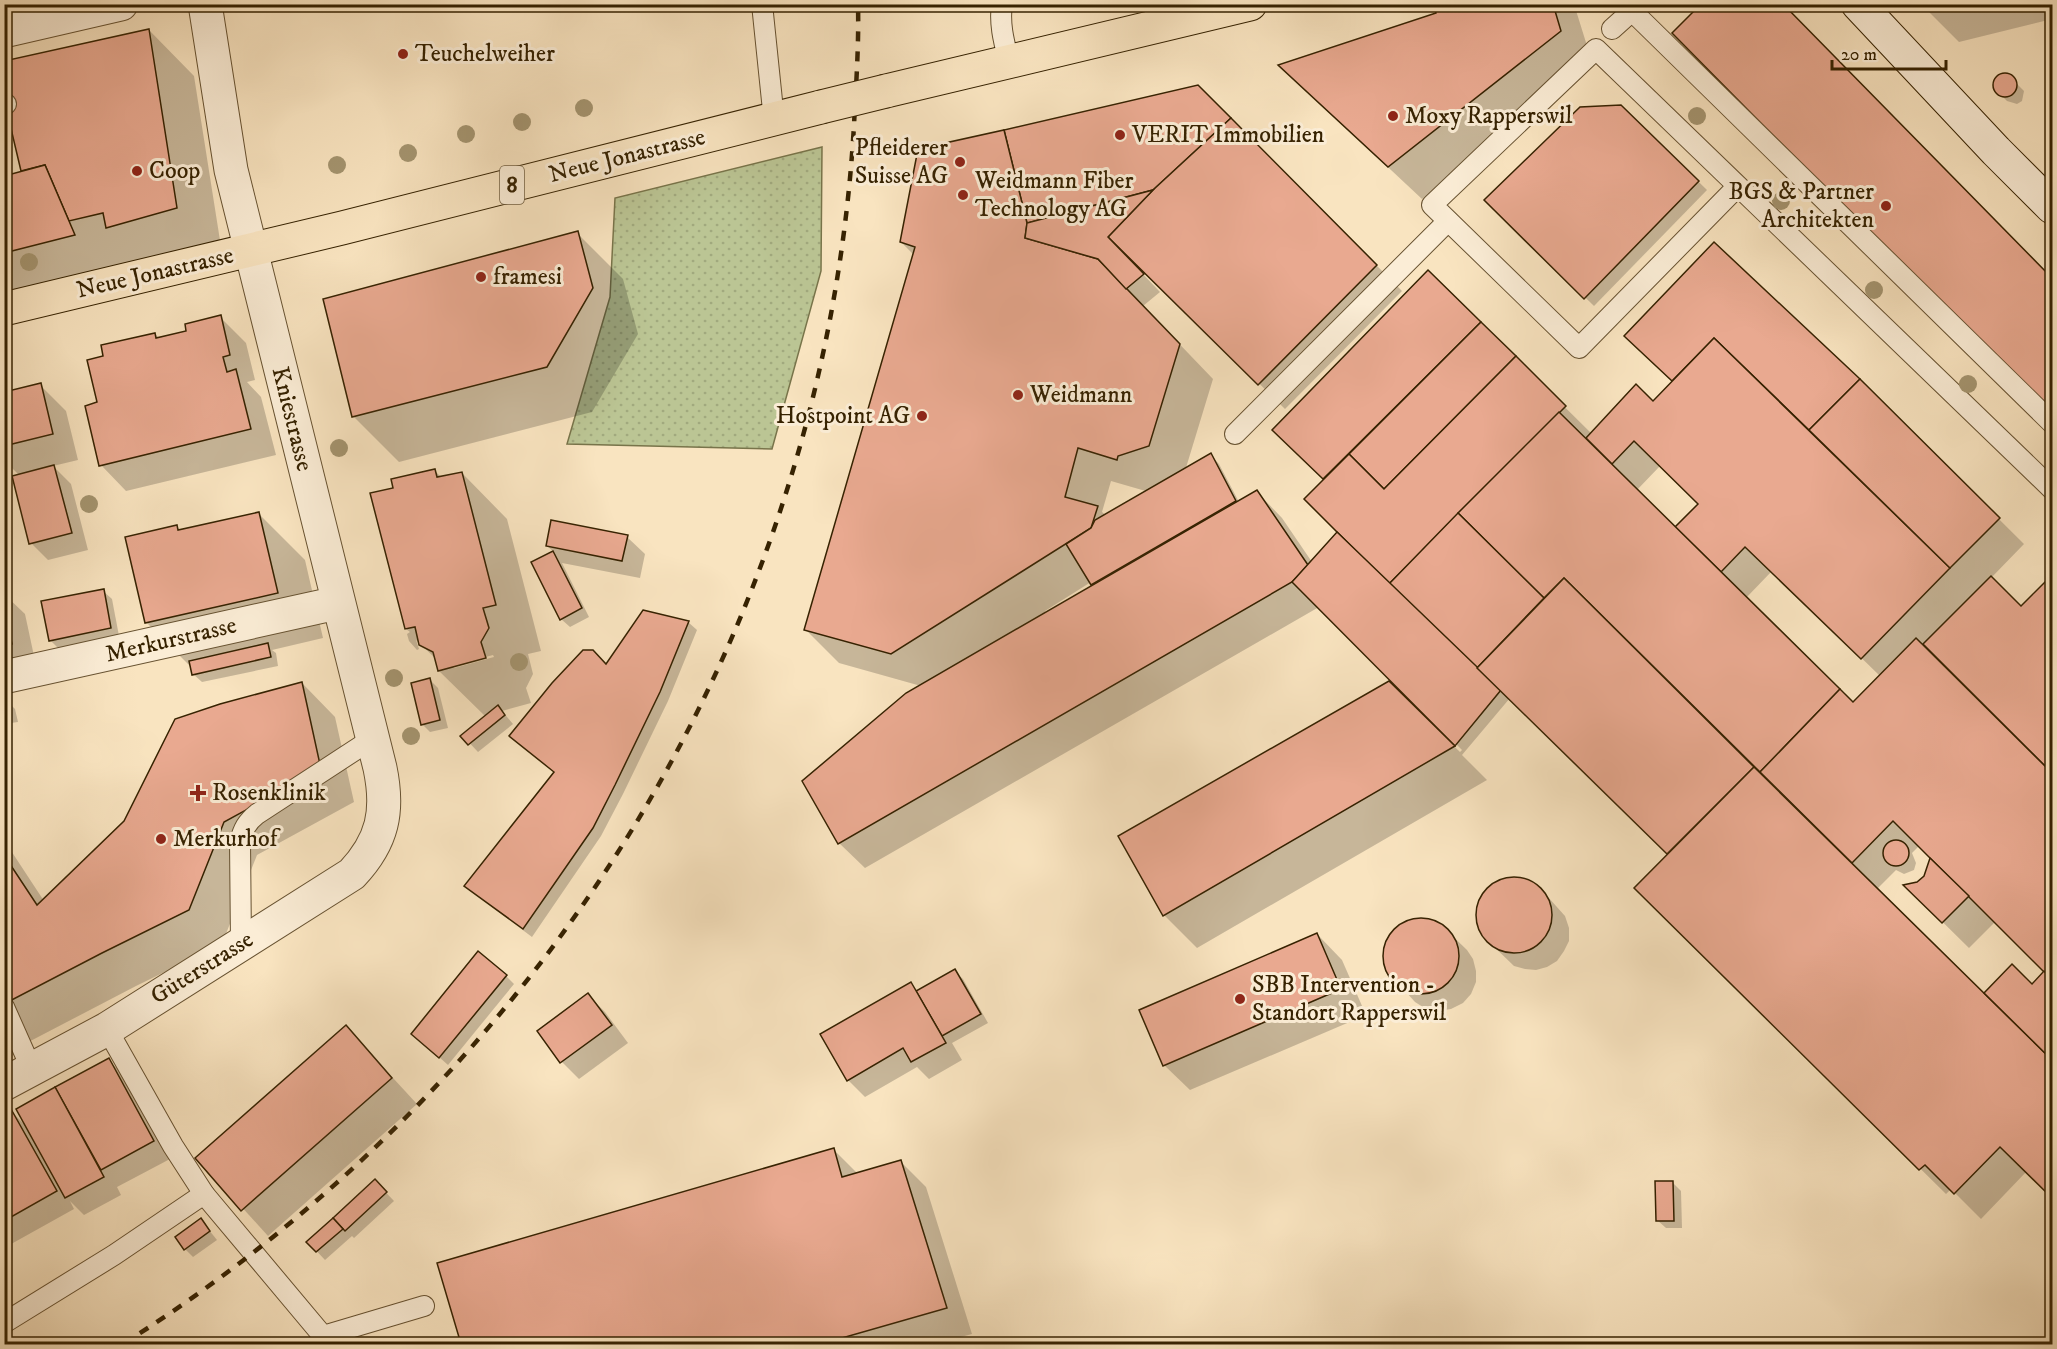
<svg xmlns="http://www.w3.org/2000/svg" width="2057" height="1349" viewBox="0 0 2057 1349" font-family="'IM FELL DW Pica',serif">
<defs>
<pattern id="grass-dots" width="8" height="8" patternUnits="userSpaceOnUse" patternTransform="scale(1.5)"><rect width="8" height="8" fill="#bbc594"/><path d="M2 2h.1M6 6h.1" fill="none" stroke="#a1a97e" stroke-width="1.8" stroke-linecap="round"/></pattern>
</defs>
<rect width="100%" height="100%" fill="#f9e4c0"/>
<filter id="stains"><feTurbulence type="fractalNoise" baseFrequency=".00333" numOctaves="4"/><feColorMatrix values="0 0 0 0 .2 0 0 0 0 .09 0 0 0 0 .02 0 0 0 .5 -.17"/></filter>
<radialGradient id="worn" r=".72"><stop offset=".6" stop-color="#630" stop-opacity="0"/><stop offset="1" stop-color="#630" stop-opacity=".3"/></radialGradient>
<!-- grass -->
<path fill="url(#grass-dots)" stroke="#78744a" stroke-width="1.5" d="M822,147l-1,124 -49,178 -205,-5 43,-147 5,-99z"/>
<!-- shadow -->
<g fill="#0003" fill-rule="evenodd">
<path d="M4,4h107l-107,40z"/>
<path d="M1435,4h139l19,61 -171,134 -108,-101 124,-84z"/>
<path d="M1781,4l271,275v137z"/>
<path d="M1925,4h127v15l-93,23 -33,-33z"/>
<path d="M149,30l45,46 28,177 -218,57v-133l19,-5 -19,-75z"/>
<path d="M2001,75h7l16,16 -2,10 -5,3 -10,-3 -9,-9 -3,-6 2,-6z"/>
<path d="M1198,86l204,205 -117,118 -163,-161 -2,2 40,42 -17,14 70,73 -28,92 26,-16 8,9 20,38 18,-10 25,26 30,44 27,-30 -14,-52 -51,-50 154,-158 164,162 61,-31 21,-21 -48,-46 88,-92 145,136 165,164 -33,34 30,30 31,-31v619l-25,-25 -46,48 -30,-30 -5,5 -310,-306 33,-33 -159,-157 -48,57 25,25 -290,168 -33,-33 225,-232 71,69 2,-2 -143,-143 -454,261 -26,-25 82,-157 -82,-23 -33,-33 108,-375 -13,-13zM1660,466l39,38 -24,25 -39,-38zM1111,481l38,11 -42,24 -5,-4zM1772,571l108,105 -27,28 -108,-105zM1091,582l3,4 -48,28 -1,-3zM1920,845l12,12 -7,20 -7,6 -12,3 63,62 27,-27 50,50 -14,15 -20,-19 -28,28 -107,-106 19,-19 8,4 10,-4 2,-7 -4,-10z"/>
<path d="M1621,106l86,84 -113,116 -108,-106z"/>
<path d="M577,233l46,46 15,55 -46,78 -193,50 -46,-46z"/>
<path d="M220,317l26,26 9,37 -8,2 14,15 15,58 -150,36 -25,-26 -2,-61 6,-47 50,-23 5,5 28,-7z"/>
<path d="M40,385l26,26 12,49 -25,6 18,18 17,66 -40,10 -17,-17 -11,-67 -16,-16v-66z"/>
<path d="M434,470l8,8 20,-5 45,46 34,132 -13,3 5,20 -7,14 5,15 -29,8 11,13 -35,28 -15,-16 23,-19 -47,-46 -3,-12 -20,-19 3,9 -2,1 -8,-9 -2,-7 3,-2 -4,-3 -11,-140zM493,655l1,2 -40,11 -2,-2z"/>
<path d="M259,514l46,46 18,78 -51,12 4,3 2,13 -76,16 -9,-8 -1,-6 -46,-46 31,-95 4,4z"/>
<path d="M627,537l18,17 -5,24 -78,-15 27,54 -19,10 -9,-8 -28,-56 21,-11 -7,-6z"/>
<path d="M103,591l9,8 7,37 -60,13 -9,-9z"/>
<path d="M4,594l21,20 12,56 -33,13z"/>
<path d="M688,622l9,8 -29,71 -45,93 -22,42 -69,101 -57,-43 -9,-8 89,-113 51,-107z"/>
<path d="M429,679l9,9 10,40 -18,4 -8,-8z"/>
<path d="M302,683l33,34 19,85 -97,53 -35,89 -86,42 -119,62 -13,-12v-196l40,61z"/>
<path d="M6,700l9,9 3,13 -14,2v-23z"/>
<path d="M1515,878l13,3 11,6 26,29 4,12v13l-5,10 -7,10 -10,6 -11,3 -11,-1 -11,-3 -27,-26 -7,-10 -3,-11 1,-11 4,-13 9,-9 11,-6z"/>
<path d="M1417,920h12l11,4 27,26 6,9 3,12v11l-5,12 -8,9 -12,6 -13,2 -12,-2 -11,-7 -26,-29 -4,-11v-13l4,-11 7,-9 10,-6z"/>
<path d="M1317,934l25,26 24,55 -176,75 -26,-25z"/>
<path d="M954,971l9,8 25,44 -36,20 10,17 -33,19 -12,-12 -52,30 -17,-17 63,-96 7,7z"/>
<path d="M506,976l8,8 -66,81 -35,-31z"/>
<path d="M588,995l17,17 23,31 -49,36 -17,-17 -23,-31z"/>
<path d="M346,1027l71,77 -149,132 -71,-78z"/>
<path d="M108,1060l18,17 44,82 -53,28 4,8 -37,20 -14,-14 4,8 -70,39v-133l7,-4 14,14 -7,-15z"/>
<path d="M834,1150l24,24 42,-13 26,26 46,147 -37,10h-473l-23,-80z"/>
<path d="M375,1181l19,20 -40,37 -2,-2 -27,24 -17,-18z"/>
<path d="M1673,1183l8,8 1,37h-16l-9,-8z"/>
<path d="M201,1220l16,20 -24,17 -8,-8z"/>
</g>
<!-- building -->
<g fill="#e9a990" stroke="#362201" stroke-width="1.5">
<path d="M1434,4h119l8,27 -173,136 -110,-102 158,-52z"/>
<path d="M1701,4h82l269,274v124l-8,8 -372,-377z"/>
<path d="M149,29l28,179 -71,20 -3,-15 -34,8 -24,-56 -24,6 -17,-72v-38z"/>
<circle cx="2005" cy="85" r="12"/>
<path d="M1198,85l33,33 -78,72 -126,33 -23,-93z"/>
<path d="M1621,105l78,76 -115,118 -100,-99 96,-93z"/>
<path d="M1231,118l146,147 -119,120 -150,-148 45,-47z"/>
<path d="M1004,130l23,93 -2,15 73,21 82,85 -31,102 -31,10 -1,4 -39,-12 -13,49 33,9 -7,22 -200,126 -87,-24 111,-383 -15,-5 18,-93z"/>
<path d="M45,165l30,70 -71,18v-77z"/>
<path d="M1153,190l-45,47 36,37 -18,15 -28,-30 -73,-21 2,-15z"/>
<path d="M578,231l15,57 -46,79 -195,50 -29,-118z"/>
<path d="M1714,242l146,137 -51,51 -95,-92 -42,43 -48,-45z"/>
<path d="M1428,270l53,52 -158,157 -51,-49z"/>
<path d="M221,315l9,40 -7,2 4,15 9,-3 15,60 -152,37 -14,-60 12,-4 -10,-42 16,-4 -2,-11 54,-12 1,5 30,-7 -1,-7z"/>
<path d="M1481,322l35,34 -132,133 -35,-35z"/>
<path d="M1714,338l236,230 -89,91 -116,-112 -24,25 -46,-45 23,-23 -64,-63 -22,23 -26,-26 50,-54 17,17z"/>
<path d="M1516,356l50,50 -177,178 -85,-85 45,-45 35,35z"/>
<path d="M1860,379l140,139 -50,50 -141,-138z"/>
<path d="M41,383l12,51 -49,12v-54z"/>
<path d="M1559,412l281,277 -80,83 -196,-194 -20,20 -86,-85z"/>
<path d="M1211,453l25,48 -145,84 -25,-41 25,-16 4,-8z"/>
<path d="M54,465l18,68 -43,11 -17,-68z"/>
<path d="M435,469l2,8 25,-5 34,133 -13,3 6,20 -8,14 5,16 -48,13 -5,-19 -14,-7 -4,-18 -10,2 -35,-136 23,-5 -2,-9z"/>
<path d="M1257,490l51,75 -16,17 -454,262 -36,-63 104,-88z"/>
<path d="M259,512l19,81 -133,30 -20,-86 52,-12 1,5z"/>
<path d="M1458,513l86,85 -67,70 -88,-84z"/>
<path d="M551,520l77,15 -6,26 -76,-15z"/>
<path d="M1337,532l164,158 -46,56 -163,-164z"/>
<path d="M553,551l29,57 -22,12 -29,-58z"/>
<path d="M2052,575v198l-129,-129 68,-68 30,30z"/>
<path d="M1564,578l190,189 -87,87 -190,-186z"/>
<path d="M104,589l7,39 -62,13 -8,-40z"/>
<path d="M4,610l8,34 -8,2z"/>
<path d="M643,610l46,11 -29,71 -45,93 -22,43 -70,101 -59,-43 90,-114 -45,-36 43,-53 31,-33h10l13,14z"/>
<path d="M1916,638l136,135v207l-159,-159 -41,42 -92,-91 80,-83 13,13z"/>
<path d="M268,643l3,14 -79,18 -3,-14z"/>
<path d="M430,678l10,42 -19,5 -10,-42z"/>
<path d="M1389,681l66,65 -292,170 -45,-80z"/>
<path d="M302,682l19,87 -97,53 -35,88 -87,43 -98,51v-149l33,50 87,-84 51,-102 45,-15z"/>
<path d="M498,705l7,10 -37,30 -8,-9z"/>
<path d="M1754,767l298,293v138l-52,-51 -46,47 -29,-29 -6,5 -285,-282z"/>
<circle cx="1896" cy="853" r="13"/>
<path d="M1930,858l39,38 -27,27 -39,-38 14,-3 7,-6z"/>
<circle cx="1514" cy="915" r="38"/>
<circle cx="1421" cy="956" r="38"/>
<path d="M1317,933l24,56 -178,77 -24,-56z"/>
<path d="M478,951l29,24 -68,83 -28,-24z"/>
<path d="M2012,964l20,20 12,-13 8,9v80l-68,-67z"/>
<path d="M955,969l26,45 -39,22 -26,-45z"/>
<path d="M911,982l35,61 -35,19 -8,-14 -56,33 -27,-47z"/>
<path d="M588,993l24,32 -52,38 -23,-32z"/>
<path d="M346,1025l46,53 -151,133 -46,-53z"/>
<path d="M109,1058l45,83 -53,29 -46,-83z"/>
<path d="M55,1087l49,90 -39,21 -49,-89z"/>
<path d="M11,1109l46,82 -53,30v-108z"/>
<path d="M834,1148l8,29 59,-17 46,148 -126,36h-360l-24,-81z"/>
<path d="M375,1179l12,13 -42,39 -12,-13z"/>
<path d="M1655,1181h18l1,40h-18z"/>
<path d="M201,1218l9,13 -26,19 -9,-13z"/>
<path d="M333,1218l10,11 -27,23 -10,-10z"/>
</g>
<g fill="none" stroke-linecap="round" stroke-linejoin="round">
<defs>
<g id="lane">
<path d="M762,4l12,116"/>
<path d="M1002,4c-3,20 2,38 7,58"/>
<path d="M1632,11l420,412"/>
<path d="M1612,29l20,-18 -4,-7"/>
<path d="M4,104h2"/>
<path d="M1738,186l-159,162 -147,-143 164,-156 456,440"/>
<path d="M1235,434l213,-213"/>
<path d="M241,944l-1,-102c3,-13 7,-20 17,-28l115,-75"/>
<path d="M4,1007l28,63"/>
<path d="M107,1029l66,117 31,48 119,142 101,-30"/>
<path d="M4,1323l110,-68 90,-61"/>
</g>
<g id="street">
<path d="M4,31l117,-27"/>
<path d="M4,677l333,-74"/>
<path d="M4,1084l103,-55 245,-155c31,-33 37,-63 28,-106l-149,-598 -26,-166"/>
</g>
<path id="secondary" d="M1858,4l138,147 56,56"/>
<g id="primary">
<path d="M886,91l364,-87"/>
<path d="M4,309l338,-81 479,-121"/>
</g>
</defs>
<!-- lane casing -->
<use href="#lane" stroke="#675231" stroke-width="22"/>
<!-- street casing -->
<use href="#street" stroke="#675231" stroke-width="35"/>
<!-- secondary casing -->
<use href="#secondary" stroke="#362201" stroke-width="35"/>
<!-- primary casing -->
<use href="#primary" stroke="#362201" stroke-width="35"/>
<!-- lane -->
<use href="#lane" stroke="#fbedd6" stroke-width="20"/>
<!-- street -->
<use href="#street" stroke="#fbedd6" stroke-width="33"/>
<!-- secondary -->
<use href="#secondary" stroke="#fbedd6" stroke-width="33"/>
<!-- primary -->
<use href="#primary" stroke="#f9e4c0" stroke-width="33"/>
<!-- rail -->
<path stroke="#362201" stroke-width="4.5" stroke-dasharray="10 10" stroke-linecap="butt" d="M123,1344c423,-267 702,-717 731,-1219 2,-40 5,-80 4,-121"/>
<defs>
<path id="primary-bridge" d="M821,107l65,-16"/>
</defs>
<!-- primary-bridge casing -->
<use href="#primary-bridge" stroke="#362201" stroke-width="35" stroke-linecap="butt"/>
<!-- primary-bridge -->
<use href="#primary-bridge" stroke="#f9e4c0" stroke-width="33"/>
</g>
<!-- trees -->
<g fill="#a4946f">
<circle cx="584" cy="108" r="9"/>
<circle cx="1697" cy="116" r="9"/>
<circle cx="522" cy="122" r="9"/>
<circle cx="466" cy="134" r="9"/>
<circle cx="408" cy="153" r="9"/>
<circle cx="337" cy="165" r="9"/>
<circle cx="1781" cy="201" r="9"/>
<circle cx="29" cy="262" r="9"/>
<circle cx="1874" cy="290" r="9"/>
<circle cx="1968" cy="384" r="9"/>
<circle cx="339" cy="448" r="9"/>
<circle cx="89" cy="504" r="9"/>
<circle cx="519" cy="662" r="9"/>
<circle cx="394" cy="678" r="9"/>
<circle cx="411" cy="736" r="9"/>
</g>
<!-- markers -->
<g fill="#8f2418" stroke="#fbedd6" stroke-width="2">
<circle cx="403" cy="54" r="6"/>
<circle cx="1393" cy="116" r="6"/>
<circle cx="1120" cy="135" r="6"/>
<circle cx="960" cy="162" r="6"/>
<circle cx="137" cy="171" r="6"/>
<circle cx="963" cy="195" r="6"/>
<circle cx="1886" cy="206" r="6"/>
<circle cx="481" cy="277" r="6"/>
<circle cx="1018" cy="395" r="6"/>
<circle cx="922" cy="416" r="6"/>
<path d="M195 784h6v6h6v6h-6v6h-6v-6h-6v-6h6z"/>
<circle cx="161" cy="839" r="6"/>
<circle cx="1240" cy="999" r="6"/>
</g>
<g text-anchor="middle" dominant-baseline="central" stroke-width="6" stroke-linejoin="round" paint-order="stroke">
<!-- shield labels -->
<rect fill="#fbedd6" stroke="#715f41" stroke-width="1.5" x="500" y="166" width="24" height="38" rx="4.5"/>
<g font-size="22" font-weight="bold" fill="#362201">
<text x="512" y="185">8</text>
</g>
<!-- poi labels -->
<g font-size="24" fill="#362201" stroke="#fbedd6" text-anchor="start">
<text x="415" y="54">Teuchelweiher</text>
<text x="1405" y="116">Moxy Rapperswil</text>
<text x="1132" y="135">VERIT Immobilien</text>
<text x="948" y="148" text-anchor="end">Pfleiderer<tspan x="948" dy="28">Suisse AG</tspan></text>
<text x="149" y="171">Coop</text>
<text x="975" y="181">Weidmann Fiber<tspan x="975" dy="28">Technology AG</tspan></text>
<text x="1874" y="192" text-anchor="end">BGS &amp; Partner<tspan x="1874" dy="28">Architekten</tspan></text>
<text x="493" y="277">framesi</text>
<text x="1030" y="395">Weidmann</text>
<text x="910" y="416" text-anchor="end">Hostpoint AG</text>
<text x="212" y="793">Rosenklinik</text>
<text x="173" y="839">Merkurhof</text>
<text x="1252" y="985">SBB Intervention -<tspan x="1252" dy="28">Standort Rapperswil</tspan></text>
</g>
<!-- street labels -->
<g font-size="24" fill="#362201" stroke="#fbedd6">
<text transform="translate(627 156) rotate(-14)">Neue Jonastrasse</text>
<text transform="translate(155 273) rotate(-13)">Neue Jonastrasse</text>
<text transform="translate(292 419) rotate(76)">Kniestrasse</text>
<text transform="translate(171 640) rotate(-13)">Merkurstrasse</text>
<text transform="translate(202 968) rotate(-32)">Güterstrasse</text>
</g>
</g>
<!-- margin -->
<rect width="2057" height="1349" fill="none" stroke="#f9e4c0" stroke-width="24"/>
<rect x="6" y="6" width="2045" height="1337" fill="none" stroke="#362201" stroke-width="3"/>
<rect x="12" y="12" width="2033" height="1325" fill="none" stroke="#362201" stroke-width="1.5"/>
<!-- scale -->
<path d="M1832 60v9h114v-9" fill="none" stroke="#362201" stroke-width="3"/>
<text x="1841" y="60" font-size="18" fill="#362201" stroke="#fbedd6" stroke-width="4.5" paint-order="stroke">20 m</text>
<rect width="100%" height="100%" filter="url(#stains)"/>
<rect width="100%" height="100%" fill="url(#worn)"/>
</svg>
